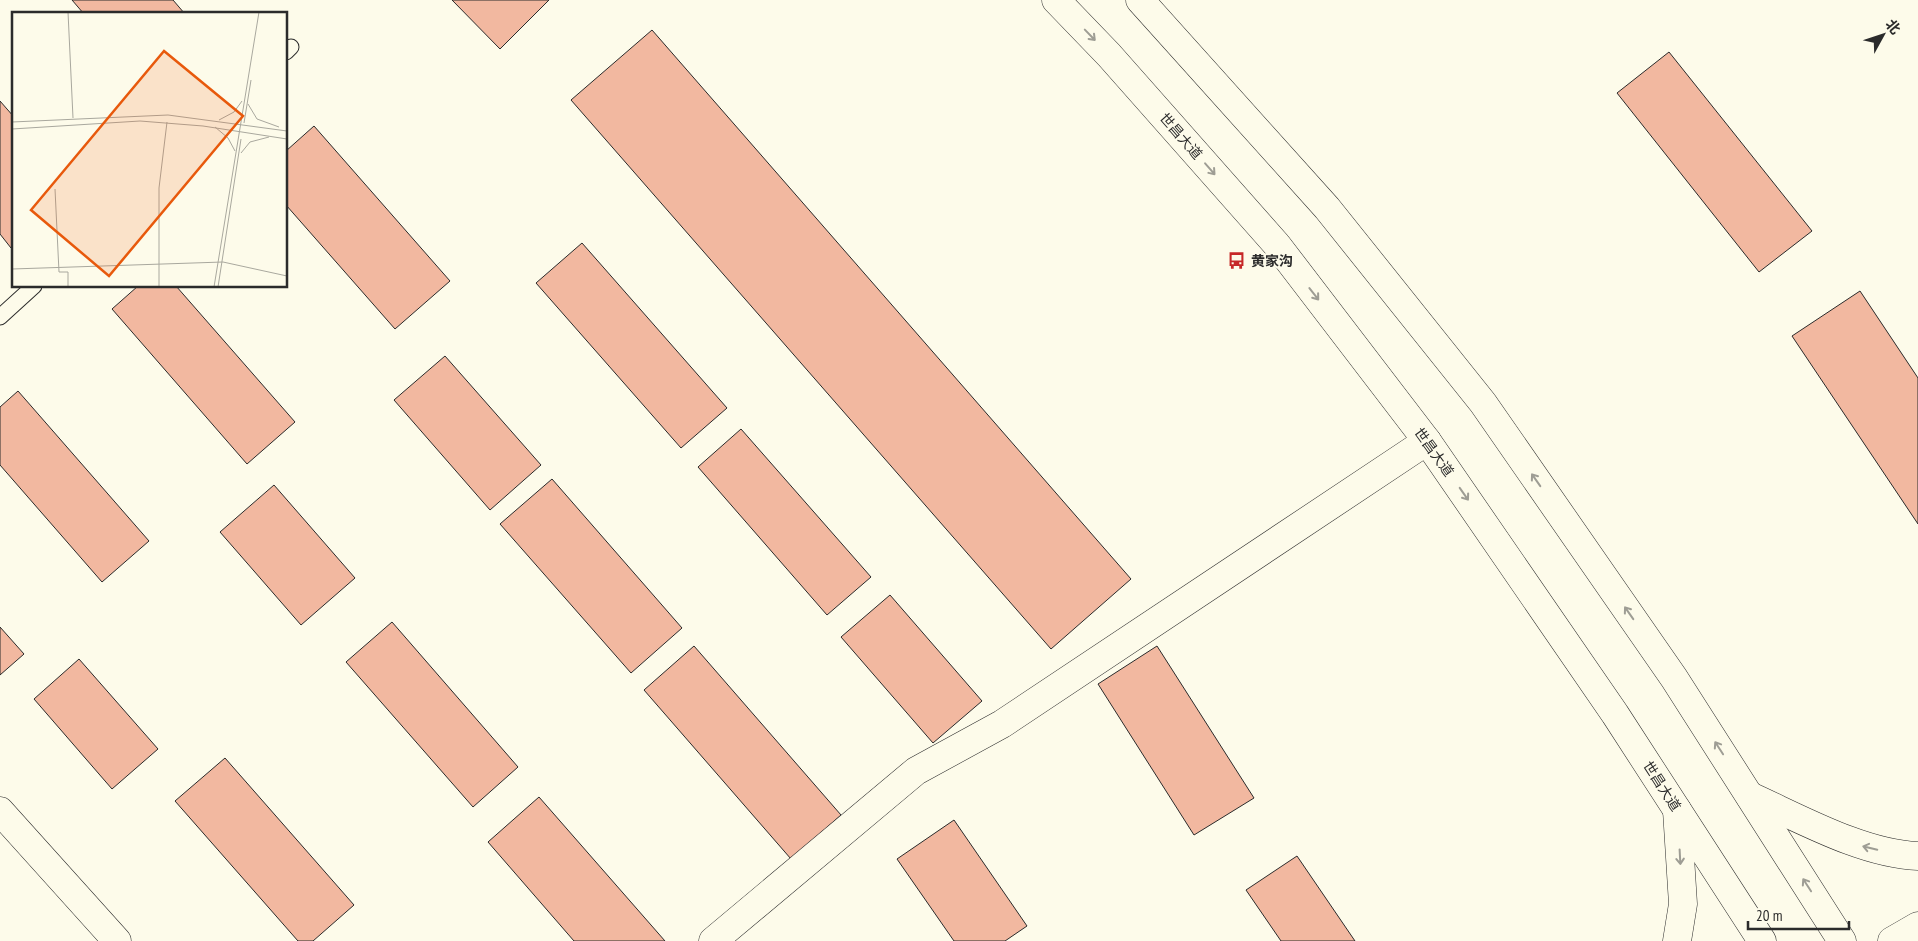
<svg xmlns="http://www.w3.org/2000/svg" width="1918" height="941" viewBox="0 0 1918 941" font-family="'PT Sans Narrow','Noto Sans SC',sans-serif">
<rect width="100%" height="100%" fill="#fdfbea"/>
<!-- building -->
<g fill="#f2b8a0" stroke="#2b2b2b">
<path d="M72,0h101l12,14h-101z"/>
<path d="M452,0h97l-49,49z"/>
<path d="M652,30l479,549 -80,70 -480,-549z"/>
<path d="M1669,52l143,179 -53,41 -142,-179z"/>
<path d="M0,101l14,16v129l-3,2 -11,-14z"/>
<path d="M314,126l136,155 -55,48 -109,-124v-54z"/>
<path d="M582,243l145,165 -46,40 -145,-165z"/>
<path d="M138,286h38l119,136 -48,42 -135,-155z"/>
<path d="M1860,291l58,87v146l-126,-188z"/>
<path d="M445,356l96,109 -51,45 -96,-110z"/>
<path d="M18,391l131,150 -47,41 -102,-117v-58z"/>
<path d="M741,429l130,148 -44,38 -129,-148z"/>
<path d="M552,479l130,149 -51,45 -131,-149z"/>
<path d="M274,485l81,93 -54,47 -81,-93z"/>
<path d="M890,595l92,106 -49,42 -92,-106z"/>
<path d="M392,622l126,145 -45,40 -127,-145z"/>
<path d="M0,627l24,27 -24,21z"/>
<path d="M694,646l147,169 -50,44 -147,-169z"/>
<path d="M1157,646l97,152 -60,37 -96,-151z"/>
<path d="M79,659l79,90 -46,40 -78,-90z"/>
<path d="M225,758l129,147 -41,36h-15l-123,-140z"/>
<path d="M539,797l126,144h-91l-86,-99z"/>
<path d="M954,820l73,106 -22,15h-51l-57,-82z"/>
<path d="M1297,856l58,85h-74l-35,-51z"/>
</g>
<g fill="none" stroke-linecap="round" stroke-linejoin="round">
<defs>
<g id="lane">
<path d="M286,52l5,-5"/>
<path d="M0,317l34,-31"/>
</g>
<g id="street">
<path d="M0,811l117,130"/>
<path d="M713,941l203,-170 86,-47 425,-283"/>
</g>
<g id="primary">
<path d="M1056,0l53,55 168,190 150,196 188,273 147,227"/>
<path d="M1140,0l187,208 156,195 191,275 168,263"/>
<path d="M1750,796c51,23 113,58 168,60"/>
<path d="M1677,941l6,-37 -6,-94"/>
<path d="M1892,941l26,-15"/>
</g>
</defs>
<!-- lane casing -->
<use href="#lane" stroke="#2b2b2b" stroke-width="17"/>
<!-- street casing -->
<use href="#street" stroke="#2b2b2b" stroke-width="29"/>
<!-- primary casing -->
<use href="#primary" stroke="#2b2b2b" stroke-width="29"/>
<!-- lane -->
<use href="#lane" stroke="#fdfbea" stroke-width="15"/>
<!-- street -->
<use href="#street" stroke="#fdfbea" stroke-width="28"/>
<!-- primary -->
<use href="#primary" stroke="#fdfbea" stroke-width="28"/>
</g>
<!-- one-way arrows -->
<defs><path id="oneway-shaft" d="M-6 0H5M1.5-3L5.5 0L1.5 3" fill="none" stroke-width="1.6" stroke-linecap="round" stroke-linejoin="round" transform="scale(1.25)"/></defs>
<g stroke="#9e9d94">
<use href="#oneway-shaft" transform="translate(1090 35) rotate(46)"/>
<use href="#oneway-shaft" transform="translate(1210 169) rotate(49)"/>
<use href="#oneway-shaft" transform="translate(1314 294) rotate(52)"/>
<use href="#oneway-shaft" transform="translate(1536 480) rotate(-125)"/>
<use href="#oneway-shaft" transform="translate(1464 494) rotate(55)"/>
<use href="#oneway-shaft" transform="translate(1629 613) rotate(-125)"/>
<use href="#oneway-shaft" transform="translate(1719 748) rotate(-123)"/>
<use href="#oneway-shaft" transform="translate(1870 848) rotate(-166)"/>
<use href="#oneway-shaft" transform="translate(1680 857) rotate(87)"/>
<use href="#oneway-shaft" transform="translate(1807 885) rotate(-123)"/>
</g>
<!-- icons -->
<defs>
<symbol id="bus-bare" viewBox="-9 -9 18 18"><path d="M-5-6H5V4H4V6H2V4H-2V6H-4V4H-5ZM-3.5-4V0h7V-4ZM-3.5 1.2v1.5H-2V1.2ZM2 1.2v1.5H3.5V1.2Z" fill="#c62828" stroke="#fdfbea" stroke-width="2.5" paint-order="stroke"/></symbol>
</defs>
<g fill-rule="evenodd">
<use href="#bus-bare" x="1224" y="248" width="25" height="25"/>
</g>
<g text-anchor="middle" dominant-baseline="central" stroke-width="4" stroke-linejoin="round" paint-order="stroke">
<!-- street labels -->
<g font-size="14" fill="#2b2b2b" stroke="#fdfbea">
<text transform="translate(1181 136) rotate(49)">世昌大道</text>
<text transform="translate(1434 452) rotate(54)">世昌大道</text>
<text transform="translate(1662 786) rotate(57)">世昌大道</text>
</g>
<!-- poi labels -->
<g font-size="14" font-weight="bold" fill="#2b2b2b" stroke="#fdfbea" text-anchor="start">
<text x="1251" y="261">黄家沟</text>
</g>
</g>
<!-- overview -->
<g transform="translate(12 12)">
<rect width="275" height="275" fill="#fdfbea"/>
<path fill="none" stroke="#a9a89e" stroke-width="1" d="M56,0l5,106M236,92l9,15 22,8M207,108l15,-8 8,-11M0,110l156,-7 119,16M232,111l7,-43M203,115l13,11 7,13M0,117l128,-8 63,5 84,13M229,141l9,-11 19,-5M43,177l4,83h9v15M0,257l211,-7 64,14M147,275v-99l8,-66M202,275l45,-275M206,275l23,-148"/>
<path fill="#e8590c" fill-opacity="0.15" stroke="#e8590c" stroke-width="2.5" d="M152,39l79,65 -134,160 -78,-66z"/>
<rect width="275" height="275" fill="none" stroke="#2b2b2b" stroke-width="2.5"/>
</g>
<!-- north arrow -->
<g transform="translate(1883 35) rotate(50)" stroke="#fdfbea" stroke-width="4" paint-order="stroke">
<path d="M0-4L9 19L0 12L-9 19Z" fill="#2b2b2b"/>
<text y="-8" font-size="14" font-weight="bold" text-anchor="middle" fill="#2b2b2b">北</text>
</g>
<!-- scale -->
<path d="M1748 921v8h101v-8" fill="none" stroke="#2b2b2b" stroke-width="2.5"/>
<text x="1756" y="921" font-size="15" fill="#2b2b2b" stroke="#fdfbea" stroke-width="4" paint-order="stroke">20 m</text>
</svg>
